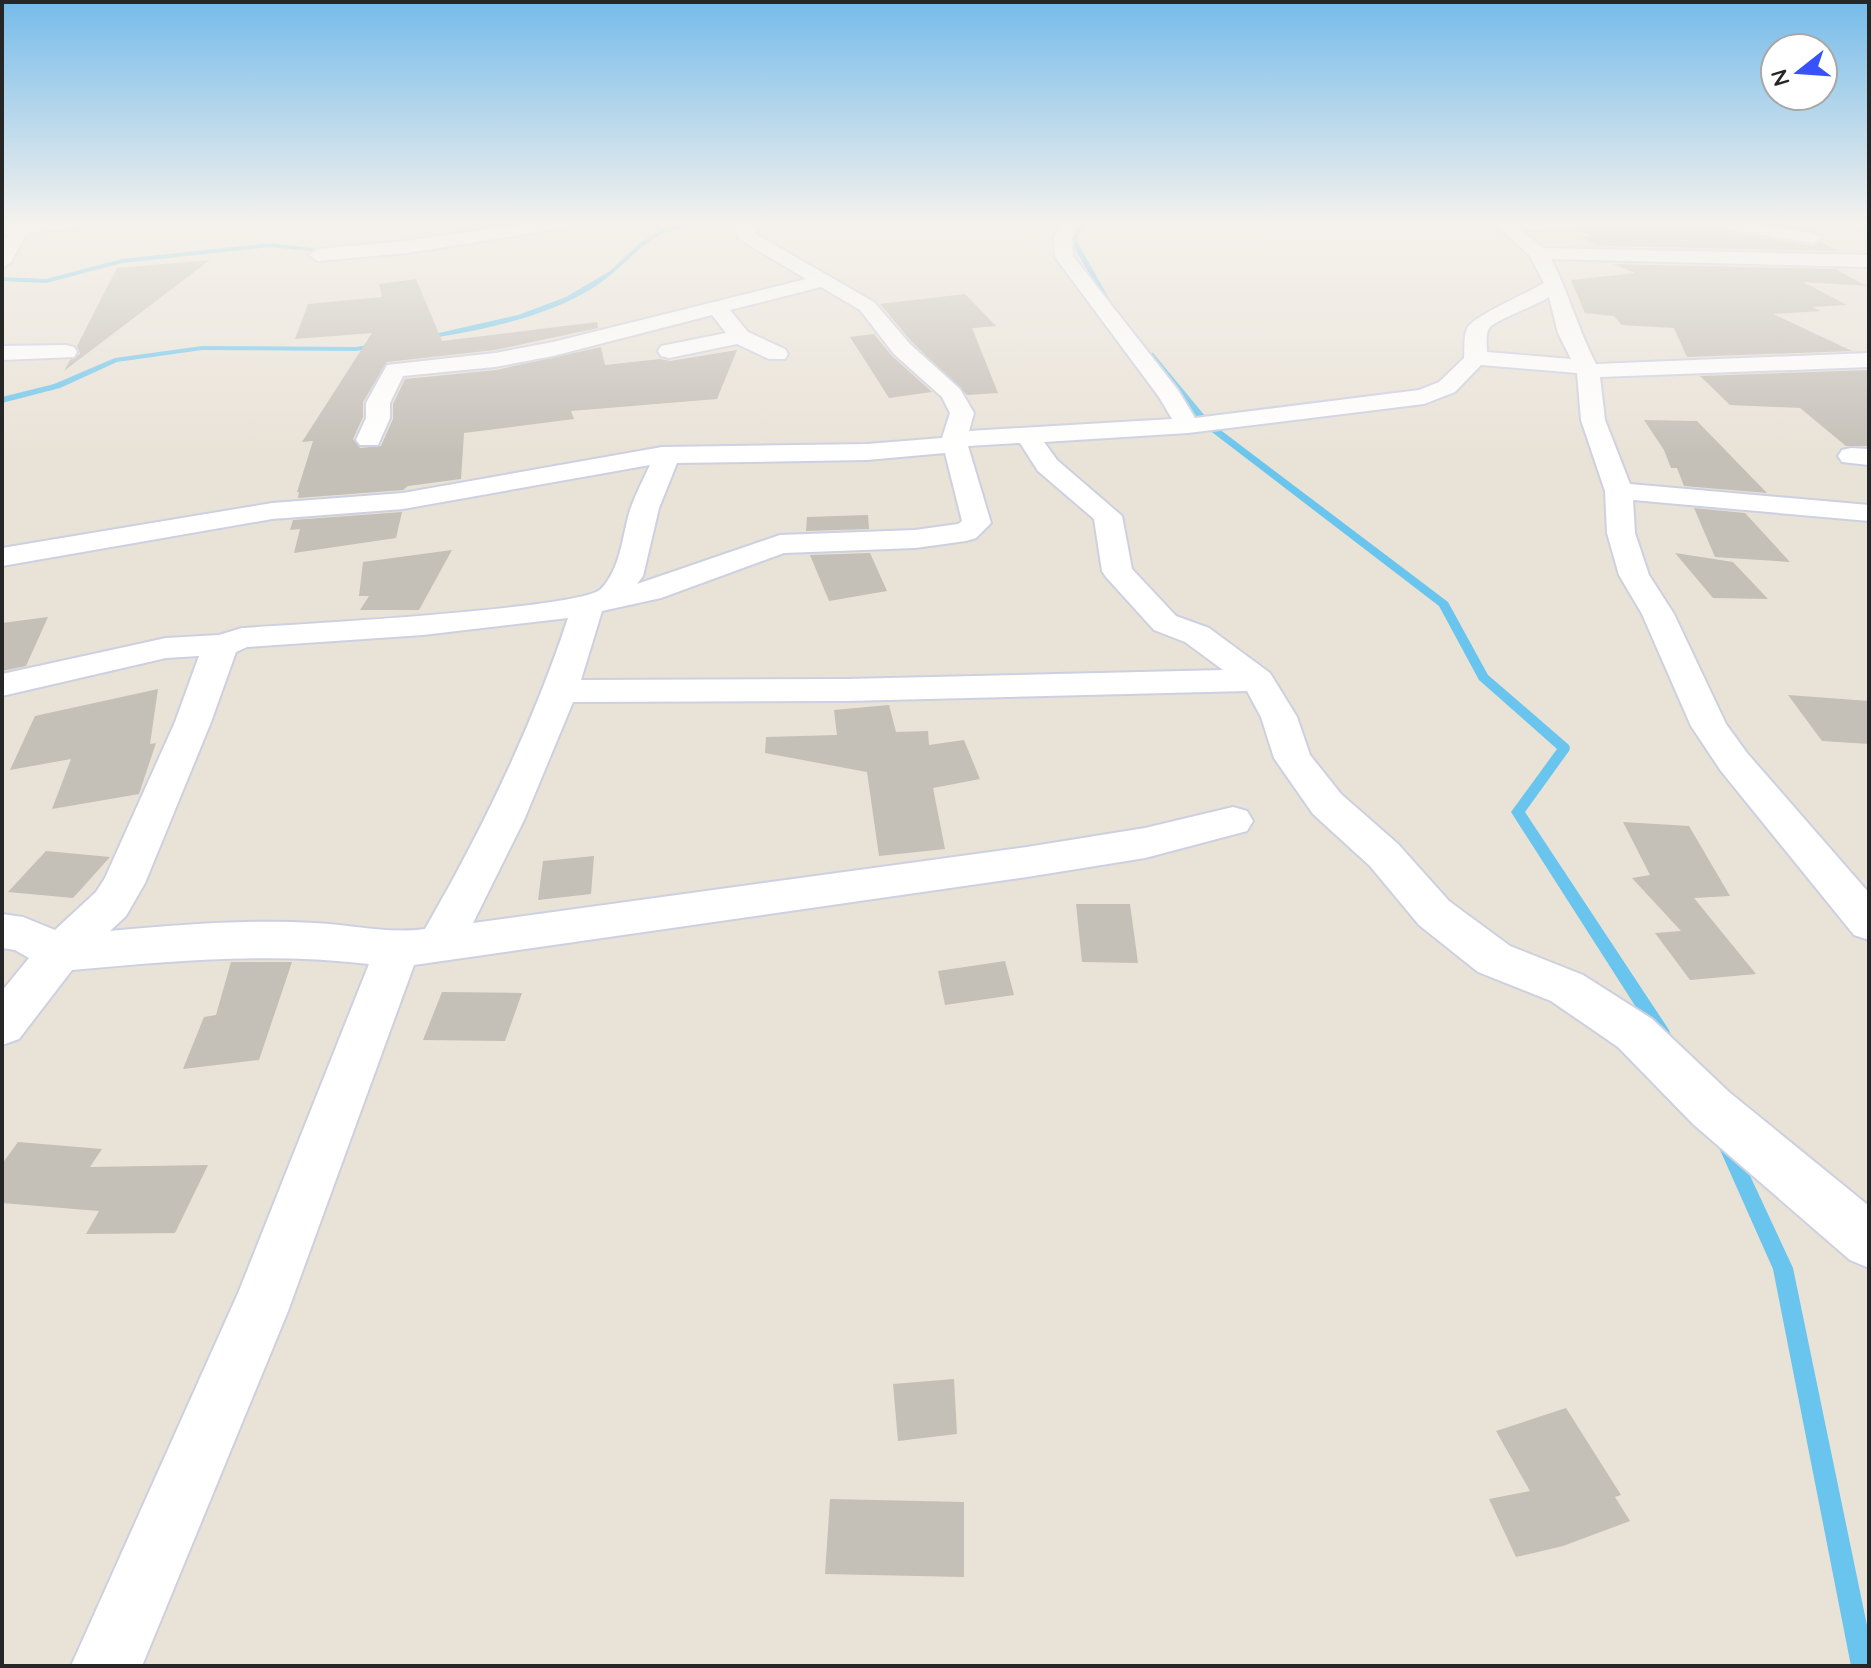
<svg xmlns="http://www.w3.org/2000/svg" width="1871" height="1668" viewBox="0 0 1871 1668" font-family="Quicksand,sans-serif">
<rect width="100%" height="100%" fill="#e9e2d7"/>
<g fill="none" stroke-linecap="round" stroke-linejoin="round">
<!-- stream -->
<g fill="#69c5ed" fill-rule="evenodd">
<path d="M738,222h9c-26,12 -57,-1 -84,11 -24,12 -44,38 -67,53 -52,33 -116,44 -175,54l-4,-2 101,-23 48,-18 44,-26 31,-29 22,-13 21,-5z"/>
<path d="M1079,222h6l-9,18 43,76 -7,-2 -42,-74z"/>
<path d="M269,243l68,8 -3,2 -65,-6 -147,16 -76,20 -44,-2v-4l44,2 76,-20z"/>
<path d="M381,343h3v4l-28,4 -154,-1 -85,12 -57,26 -58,15v-6l52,-13 61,-26 87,-12 154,1z"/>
<path d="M1147,353h6l57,69 238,180 40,73 81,70 1,3 -1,3 -44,61 144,218 2,5 -2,5 -6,2 -6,-2 -146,-228 46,-63 -78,-69 -40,-74 -235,-180 -57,-69z"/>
<path d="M1726,1135l6,2 61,131 76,367v31h-18l-78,-397 -56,-126 3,-6z"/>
</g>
</g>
<!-- building -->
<g fill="#c4bfb7">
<path d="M1613,222h90l12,8 98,16 8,-4 17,9 -267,-6h25l-15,-8 9,-1 -8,-5 20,-1z"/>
<path d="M210,260l-146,111 6,-11 10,-6 -3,-8 40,-78z"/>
<path d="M1613,264l222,5 32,17 -64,-4 44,23 -35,2 9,4 -48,3 79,37 -165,6 -13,-29 -52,-3 -8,-9 -29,-3 -14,-33 64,-7z"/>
<path d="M416,279l26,62 155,-19 1,6 -103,22 -108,12 -24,40v15l-10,22 7,9 21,-2 12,-27v-15l12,-25 91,-9 105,-23 4,18 55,-6 10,2 67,-11 -20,49 -146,12 3,8 -110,14 -3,46 -53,7 -5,4 -105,8 1,-6h-2l16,-51 -11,1 70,-109 -77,6 13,-35 74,-7 -3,-13z"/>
<path d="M965,294l31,32 -24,2 26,65 -31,2 -55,-53 -32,-38z"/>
<path d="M874,334l18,22 40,36 -43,6 -39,-61z"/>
<path d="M1869,370v76h-23l-46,-38 -70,-3 -30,-29z"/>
<path d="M1644,420l53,1 70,72 -83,-7 -7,-18h-6l-7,-18z"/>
<path d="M1694,508l51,5 45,49 -75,-5z"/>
<path d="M402,512l-6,26 -102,15 6,-24 -10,1 3,-10z"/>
<path d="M868,515l1,14 -63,2 1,-14z"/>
<path d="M452,550l-33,60h-59l9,-14h-10l4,-34z"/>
<path d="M870,553l17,38 -58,10 -19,-46z"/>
<path d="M1675,553l58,9 35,37 -55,-1z"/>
<path d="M48,617l-22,49 -24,5v-48z"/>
<path d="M158,689l-8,55 6,-1 -17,51 -87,15 19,-50 -61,11 25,-54z"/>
<path d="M1788,695l81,6v43l-47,-3z"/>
<path d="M889,705l7,27 32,-1 1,14 35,-5 16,39 -47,9 12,61 -66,7 -12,-84 -102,-19 1,-16 71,-2 -3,-25z"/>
<path d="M1623,822l66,4 41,70 -36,2 62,76 -66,6 -35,-47 26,-2 -49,-53 18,-3z"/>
<path d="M46,851l64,6 -37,41 -65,-6z"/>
<path d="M594,856l-3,38 -53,6 5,-39z"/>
<path d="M1076,904h54l8,59 -56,-1z"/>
<path d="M1005,961l9,34 -69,10 -7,-34z"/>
<path d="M231,962h61l-33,98 -76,9 21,-52 12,-2z"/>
<path d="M442,992l80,1 -17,48 -82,-1z"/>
<path d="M18,1142l84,7 -12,18 118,-2 -33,68 -89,1 13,-23 -97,-8v-39z"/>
<path d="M954,1379l3,55 -59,7 -5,-57z"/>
<path d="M1566,1408l55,87 -6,2 15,24 -67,25 -47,11 -27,-58 41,-8 -34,-60z"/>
<path d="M830,1499l134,3v75l-139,-3z"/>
</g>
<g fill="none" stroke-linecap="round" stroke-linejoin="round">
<defs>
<g id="street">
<path d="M22,222l8,5 -19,35 -9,6v-23l13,-22z"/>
<path d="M536,222h42l-9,5 -162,26 -89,8 -9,-6 9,-6 89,-8z"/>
<path d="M742,222h21l-9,11 120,69 36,42 50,45 14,24 -5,18 203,-12 -13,-22 -104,-140 -1,-18 5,-17h18l-5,17 1,17 105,134 17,28 224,-28 20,-8 25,-24c1,-10 -1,-23 4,-31 6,-11 61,-35 76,-44l-14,-27 -37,-34h117l-9,5 -79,3 21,18 326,7v12l-318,-8c18,34 27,71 45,105l273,-11v14l-269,10 5,43 25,64 239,21v16l-236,-21 2,33 14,42 25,39 52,110 21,29 122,140v47l-15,-5 -133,-164 -30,-45 -49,-112 -23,-39 -12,-42 -2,-42 -24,-71 -4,-47 -96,-8 -26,27 -31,12 -236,29 -144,9 13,18 65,56 10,53 44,47 33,12 61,45 27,44 13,38 31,39 57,50 51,57 61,45 73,29 69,44 77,73 140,114v62l-19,-8 -157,-136 -75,-77 -67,-46 -73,-29 -59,-47 -49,-59 -57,-52 -39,-56 -13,-41 -14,-26 -400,10 -274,1 -49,118 -51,103 554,-76 118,-19 88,-21 14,4 6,10 -6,10 -102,27 -118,19 -613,88 -126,346 -146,355h-71l168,-375 130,-327c-99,-12 -198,-3 -297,6l-53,69 -17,6v-54l27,-33 -14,-8 -13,-2v-34l21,3 32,13 41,-38 9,-14 70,-156 24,-66 -33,2 -164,38v-22l164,-36 53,-3 23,-7c47,-3 340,-19 359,-39 20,-21 21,-52 29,-79 5,-15 13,-30 20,-45l-247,44 -131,10 -270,47v-18l270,-45 131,-10 259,-46 205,-3 75,-6 8,-25 -8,-16 -48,-43 -34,-44 -39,-23 -91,23 18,22 37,17 3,5 -3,5h-16l-32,-15 -68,14 -8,-2 -3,-5 3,-5 65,-13 -14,-18 -159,41 -58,11 -92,9 -13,27v15l-12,27h-18l-4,-5 10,-22v-15l21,-38 108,-12 58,-11 253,-63 -67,-40 -4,-11zM1549,297l9,36 13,26 -84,-7c0,-7 -2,-19 3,-25 6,-7 47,-22 59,-30zM1020,443l18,28 56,48 8,52 4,6 48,53 31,12 38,28 -376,9 -266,1 21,-69 59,-13 123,-45 131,-5 51,-7 10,-3 15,-15 -23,-77zM945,453l17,68 -4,3 -43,6 -135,5 -143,49 6,-8 16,-68 18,-45 190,-3zM568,618c-36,109 -86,212 -143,311 -38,5 -72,-4 -110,-6 -68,-4 -137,2 -205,8l16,-15 19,-33 66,-161 25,-70 11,-5 176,-12z"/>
<path d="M1706,222h40l67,11 9,5 -9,5 -98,-16z"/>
<path d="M1846,222h23v10z"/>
<path d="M66,345l8,2 3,5 -3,5 -72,3v-14z"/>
<path d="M1851,448l18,1v16l-27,-3 -4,-6 4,-6z"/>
</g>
<path id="secondary" d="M84,222l-10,6 -72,7v-12z"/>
</defs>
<!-- street casing -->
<use href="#street" stroke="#cdd0e0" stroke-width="4"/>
<!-- secondary casing -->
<use href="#secondary" stroke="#cdd0e0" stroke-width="4"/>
<!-- street -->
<use href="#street" fill="#fff" fill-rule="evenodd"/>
<!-- secondary -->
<use href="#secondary" fill="#fff" fill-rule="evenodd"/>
</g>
<!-- sky -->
<linearGradient id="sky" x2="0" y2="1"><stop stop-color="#75bbea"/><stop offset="0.49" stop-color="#f5f2ed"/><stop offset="1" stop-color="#f5f2ed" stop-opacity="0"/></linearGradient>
<rect width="1871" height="455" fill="url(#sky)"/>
<!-- border -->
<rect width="1871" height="1668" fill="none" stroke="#262626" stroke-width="8"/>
<!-- north arrow -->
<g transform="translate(1799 72) rotate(253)"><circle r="38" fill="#ffffff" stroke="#a8a8a8" stroke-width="2"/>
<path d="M0-6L14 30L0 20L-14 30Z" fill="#3652f8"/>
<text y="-12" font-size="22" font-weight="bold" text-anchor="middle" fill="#262626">N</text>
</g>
</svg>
